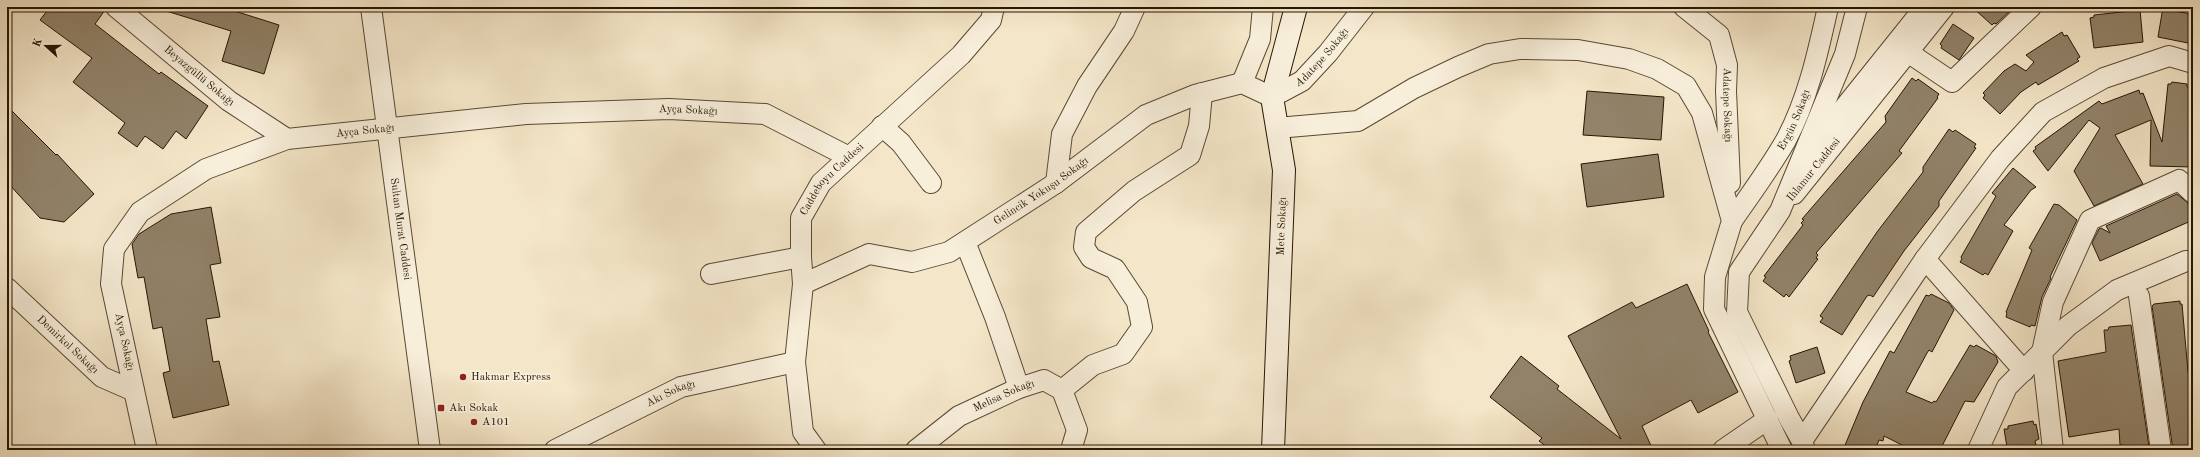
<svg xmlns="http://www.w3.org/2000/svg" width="2200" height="457" viewBox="0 0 2200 457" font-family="'Old Standard TT',serif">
<rect width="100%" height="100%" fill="#f4e6c8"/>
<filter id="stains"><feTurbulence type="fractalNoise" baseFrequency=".005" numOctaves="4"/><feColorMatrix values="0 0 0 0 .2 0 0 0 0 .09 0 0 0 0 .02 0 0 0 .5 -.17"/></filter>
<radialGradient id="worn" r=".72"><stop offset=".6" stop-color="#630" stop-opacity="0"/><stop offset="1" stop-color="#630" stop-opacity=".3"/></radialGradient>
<!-- building -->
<g fill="#918269" stroke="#261503">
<path d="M50,7h55v3l-10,14 64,50 2,-2 47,34 -22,33 -10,-8 -13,18 -18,-13 -8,11 -19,-14 7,-10 -52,-41 19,-24 -52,-38z"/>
<path d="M164,7h58l57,18 -15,49 -42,-13 9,-30 -68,-21z"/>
<path d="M1972,7h42l-18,17 -2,-1 -2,2z"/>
<path d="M2163,7h17l-1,5 14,2v30l-35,-7z"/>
<path d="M2140,10l3,32 -49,6 -4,-30 4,-1v-2z"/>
<path d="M1953,24l21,14 -15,22 -18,-12 1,-2 -2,-2z"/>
<path d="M2062,32l2,4 3,-1 13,22 -3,2 2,2 -41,24 -2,-3 -15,10 -21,22 -17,-16 2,-3 -2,-2 21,-22 11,-7 11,7 8,-9 -8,-7z"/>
<path d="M1912,78l4,3 2,-2 21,15 -2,3 1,1 -39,53 3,2 -86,100 2,2 -2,3 2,1 -29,38 -3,-3 -2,3 -21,-16 3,-4 -2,-1 39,-51 -2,-2 3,-3 -2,-1 84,-97 -1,-6z"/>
<path d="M2172,82l15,2v3l6,1v79l-43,-1 1,-46 -36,15 28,49 -49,22 -20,-35 26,-43 -11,-8 -41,51 -15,-20 3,-2 -1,-2 64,-46 3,3 37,-14 1,4 3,-1 19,49 6,-58h3z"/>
<path d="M1587,91l77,6 -3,43 -78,-5z"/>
<path d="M7,106l49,49 1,-1 37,40 -30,28 -24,-4 -33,-36z"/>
<path d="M1949,129l4,3 2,-2 21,14 -2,3 2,1 -37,53v5l-35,45 -31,46 -3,-2 -3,1 -25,39 -22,-13 3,-4 -3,-2 57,-84 46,-60v-5z"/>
<path d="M1658,154l6,43 -77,10 -6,-43z"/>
<path d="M2013,168l23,19 -5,3 -27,35 9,6 -25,44 -3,-2 -2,2 -23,-13 2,-3 -1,-2 35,-61 -4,-3z"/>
<path d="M2177,194l11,9 5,11v6l-93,41 -8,-18 7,-14 2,-1 9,5 -4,-7z"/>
<path d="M2054,204l5,1 18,15 -27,57 1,1 -9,19 -7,29 -4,-1 -1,2 -24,-10 1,-4 -1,-1 26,-62 -3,-2z"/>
<path d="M211,207l10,56 -11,2 10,52 -14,2 7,43 6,-1 10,44 -56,13 -10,-45 7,-2 -8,-44 -9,2 -9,-52 -6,1 -6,-34 7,-10 32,-20z"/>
<path d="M1687,284l22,47 -1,1 30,60 -40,21 -7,-13 -49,26 11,24h-102l-12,-9 3,-3 -52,-41 31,-41 38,30 -2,3 64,50 -53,-103 64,-34 4,6z"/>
<path d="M1931,294l18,9 5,7 -22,42 -3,-2 -2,3 -21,39 26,11 2,-2 2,1 34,-57 4,2 2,-2 20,11 2,6 -24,40 -9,-1 -25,49h-28l-28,-14 -1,5 -4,-1 -4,10h-32l20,-48 27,-51 4,2 32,-58 3,1z"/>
<path d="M2180,301v3h2l6,68h5v78h-20l-21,-144 2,-2z"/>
<path d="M2131,325l18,122 -26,2v-4h-3l-1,-16 -50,8 -11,-76 48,-9 -2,-22h4l1,-3z"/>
<path d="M1817,347l8,26 -29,10 -7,-22 2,-1 -1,-4z"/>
<path d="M2033,421l1,4 2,-1 3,15 -4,2 2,9h-26l-1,-4 -3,1 -3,-18h4v-3z"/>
</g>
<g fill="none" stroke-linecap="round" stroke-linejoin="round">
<defs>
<g id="minor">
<path id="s1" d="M116,7l113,94 58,38"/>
<path id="s2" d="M371,7l59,443"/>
<path id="s3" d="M1684,7l35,28 8,30 -1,26 4,92"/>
<path d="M1909,53l43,29 79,-75"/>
<path d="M1242,83l18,-44 3,-32"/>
<path d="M882,126l19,17 30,40"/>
<path d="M1277,128l81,-7 56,-33 44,-21 31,-13 31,-5 58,1 51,9 28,10 29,17 16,27 30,108 -17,56 -1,32 68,141"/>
<path d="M1816,149l12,-21 97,-121"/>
<path d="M1056,183l6,-49 25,-48 37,-55 11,-24"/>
<path d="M1794,194l150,-187"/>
<path id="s4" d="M1732,221c18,-26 38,-53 54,-81 22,-41 32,-88 42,-133"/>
<path d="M965,242l30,75 24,71"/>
<path d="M1925,259l99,112"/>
<path d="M711,274l90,-17"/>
<path id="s5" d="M803,284l66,-30 43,8 37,-10 107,-69 90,-68 49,-20 47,-12 30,14 30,-16 26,-28 36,-46"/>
<path id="s6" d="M7,288l95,89 32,14"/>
<path d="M2139,296l22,154"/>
<path d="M1062,390l31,-25 30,-11 19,-27 -5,-25 -22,-33 -24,-11 -7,-11 2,-15 48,-41 56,-36 9,-29 3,-33"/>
<path d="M1802,441l123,-182 75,-100 43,-47 61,-34 65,-22 24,7"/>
<path id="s7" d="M147,450l-36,-166 3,-35 26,-37 66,-43 81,-30 239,-25 143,-5 96,5 84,43"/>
<path id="s8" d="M555,450l126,-63 114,-25"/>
<path id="s9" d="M816,450l-13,-18 -8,-70 8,-78 -2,-27v-39l20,-35 140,-128 30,-35 3,-13"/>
<path id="s10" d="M916,450l43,-34 60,-28 25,-8 18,10 15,40 -6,20"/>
<path d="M1723,450l45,-31"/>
<path d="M1805,450l-3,-9 -13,-23 -52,-106 2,-40 41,-61 65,-157 12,-47"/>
<path d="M1978,450l29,-63 61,-61 49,-36 69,-29h7"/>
<path d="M2053,450l-11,-98 11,-50 37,-82 89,-40 14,13"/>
</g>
<g id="secondary">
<path id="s11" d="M1273,450l11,-280 -12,-73 24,-90"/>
</g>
</defs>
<!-- minor casing -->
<use href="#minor" stroke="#5a4934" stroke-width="22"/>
<!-- secondary casing -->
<use href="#secondary" stroke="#261503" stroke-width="24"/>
<!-- minor -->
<use href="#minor" stroke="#f8efdb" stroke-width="20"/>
<!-- secondary -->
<use href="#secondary" stroke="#f8efdb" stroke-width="22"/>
</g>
<!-- markers -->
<g fill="#8f2418" stroke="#f8efdb" stroke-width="1.5">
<circle cx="463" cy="377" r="4"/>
<rect x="437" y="404" width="8" height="8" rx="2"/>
<circle cx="474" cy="422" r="4"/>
</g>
<g text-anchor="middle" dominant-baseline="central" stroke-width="3.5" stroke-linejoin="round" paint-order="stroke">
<!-- street labels -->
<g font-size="11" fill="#261503" stroke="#f8efdb">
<text stroke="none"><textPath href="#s5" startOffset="594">Adatepe Sokağı</textPath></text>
<text stroke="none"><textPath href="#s1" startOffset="108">Beyazgüllü Sokağı</textPath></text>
<text stroke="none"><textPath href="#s3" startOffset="116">Adatepe Sokağı</textPath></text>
<text stroke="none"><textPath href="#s7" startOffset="818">Ayça Sokağı</textPath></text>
<text stroke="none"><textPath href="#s4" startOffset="119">Ergün Sokağı</textPath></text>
<text stroke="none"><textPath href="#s7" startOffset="494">Ayça Sokağı</textPath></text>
<text transform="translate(1814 170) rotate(-51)">Ihlamur Caddesi</text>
<text stroke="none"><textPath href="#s9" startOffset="287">Caddeboyu Caddesi</textPath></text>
<text stroke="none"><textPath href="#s5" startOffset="265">Gelincik Yokuşu Sokağı</textPath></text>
<text stroke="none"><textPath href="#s11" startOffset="224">Mete Sokağı</textPath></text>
<text stroke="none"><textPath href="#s2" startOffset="224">Sultan Murat Caddesi</textPath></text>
<text transform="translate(124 342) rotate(78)">Ayça Sokağı</text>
<text stroke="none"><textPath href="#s6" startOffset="83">Demirkol Sokağı</textPath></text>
<text stroke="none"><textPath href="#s8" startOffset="129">Akı Sokağı</textPath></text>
<text stroke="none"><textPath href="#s10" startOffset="104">Melisa Sokağı</textPath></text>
</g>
<!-- poi labels -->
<g font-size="11" fill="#261503" stroke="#f8efdb" text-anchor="start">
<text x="471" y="377">Hakmar Express</text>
<text x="449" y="408">Akı Sokak</text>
<text x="482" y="422">A101</text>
</g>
</g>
<!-- margin -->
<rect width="2200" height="457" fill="none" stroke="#f4e6c8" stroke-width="24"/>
<rect x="8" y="8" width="2184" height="441" fill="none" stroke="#261503" stroke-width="2"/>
<rect x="12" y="12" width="2176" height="433" fill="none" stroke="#261503"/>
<!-- north arrow -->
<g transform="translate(46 46) rotate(291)" stroke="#f8efdb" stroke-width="3" paint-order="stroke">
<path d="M0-3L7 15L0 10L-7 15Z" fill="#261503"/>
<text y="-6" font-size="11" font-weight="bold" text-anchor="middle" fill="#261503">K</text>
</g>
<rect width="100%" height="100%" filter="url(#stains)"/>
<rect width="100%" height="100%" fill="url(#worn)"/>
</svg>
